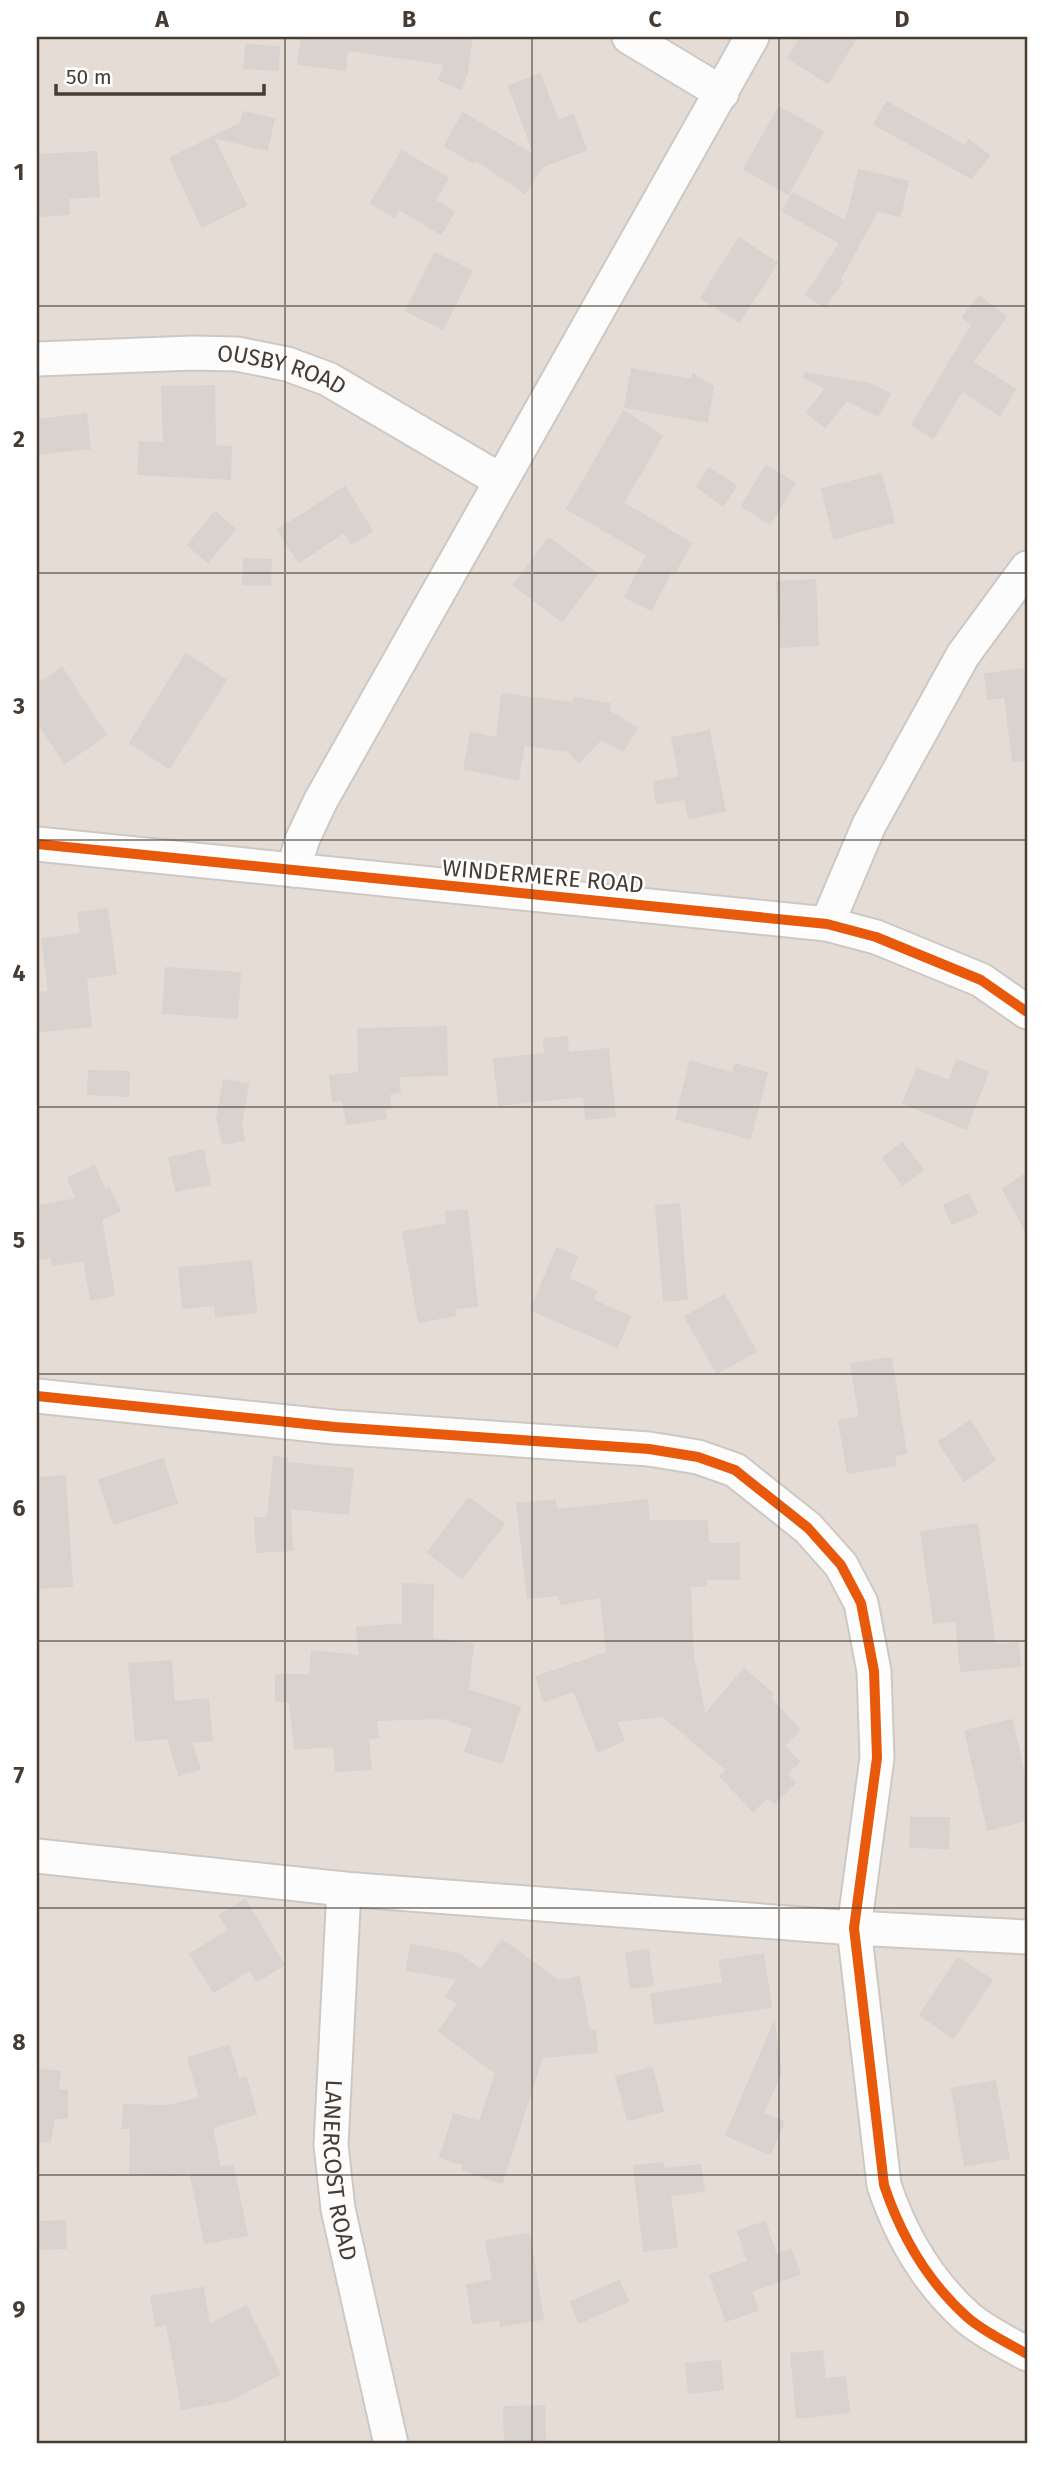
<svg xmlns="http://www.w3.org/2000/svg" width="1064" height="2481" viewBox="0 0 1064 2481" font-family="'Fira Sans',sans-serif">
<rect width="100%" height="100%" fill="#f0ece8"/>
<!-- residential -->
<rect fill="#e5ddd5" x="37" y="37" width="990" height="2407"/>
<!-- building -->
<g fill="#d8d3cf" stroke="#d8d3ce" stroke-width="2">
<path d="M302,37h170l-5,36 -6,16 -22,-9 6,-16 -98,-14 -2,20 -47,-6z"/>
<path d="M801,37h56l-29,46 -40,-25z"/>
<path d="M246,45l33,2 -1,23 -34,-2z"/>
<path d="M540,74l18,47 15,-6 13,35 -43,16 -18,27 -49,-33 -2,3 -29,-17 18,-33 72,43 -26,-70z"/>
<path d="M887,102l78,44 4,-6 20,16 -18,22 -97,-54z"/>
<path d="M779,107l44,25 -35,62 -44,-25z"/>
<path d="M244,112l30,7 -7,31 -54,-13 33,68 -44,22 -32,-69 70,-34z"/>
<path d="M402,151l46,27 -13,22 19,12 -13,22 -42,-25 -5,8 -23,-14z"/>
<path d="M96,152l3,44 -31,2 1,16 -32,2v-61z"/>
<path d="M859,170l49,11 -8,35 -23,-5 -38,70 3,1 -17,25 -19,-12 34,-52 -57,-32 10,-18 53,29z"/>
<path d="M739,238l38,25 -38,59 -38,-24z"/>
<path d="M435,253l37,18 -29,58 -37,-18z"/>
<path d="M979,296l27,21 -34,45 43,27 -15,26 -38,-24 -29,47 -21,-13 60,-100 -9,-8z"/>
<path d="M632,369l60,11 1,-6 20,13 -6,35 -82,-15z"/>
<path d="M806,373l64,11 20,10 -12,22 -31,-16 -22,27 -18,-14 19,-25 -22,-11z"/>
<path d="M214,386l1,60 16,1 -1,32 -92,-5 2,-32 24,1 -2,-56z"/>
<path d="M624,411l38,25 -39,67 68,40 -16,29 -3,-2 -21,40 -26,-13 22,-42 -80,-46z"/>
<path d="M86,414l4,34 -53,6v-34z"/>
<path d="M766,466l29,17 -25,41 -28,-18z"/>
<path d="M709,468l27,18 -13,19 -26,-18z"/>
<path d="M881,474l13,48 -60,16 -12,-49z"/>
<path d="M345,487l27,44 -20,13 -8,-12 -45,30 -21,-32z"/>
<path d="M215,512l20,17 -27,33 -20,-17z"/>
<path d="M549,538l48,36 -35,47 -48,-36z"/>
<path d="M244,559l27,1 -1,25 -27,-1z"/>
<path d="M815,580l3,65 -38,2 -3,-65z"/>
<path d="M186,654l40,26 -57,88 -39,-25z"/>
<path d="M62,668l44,67 -41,28 -28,-42v-36z"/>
<path d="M1027,669v91l-14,1 -8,-64 -17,2 -3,-25z"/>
<path d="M502,694l71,9 1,-5 36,6 -1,7 28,17 -14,23 -22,-12 -22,23 -11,-11 -44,-6 -6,34 -54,-10 7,-36 26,5z"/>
<path d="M709,731l16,80 -36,7 -4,-19 -28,4 -3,-21 26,-5 -8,-39z"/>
<path d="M107,909l9,65 -30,4 5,48 -54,6v-39l12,-1 -7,-53 39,-5 -3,-21z"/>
<path d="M166,968l74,5 -3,45 -74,-5z"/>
<path d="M446,1027l1,48 -49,1 2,16 -11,2 2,14 -7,1 2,9 -39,6 -4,-24 -10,1 -3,-25 29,-3 -1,-44z"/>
<path d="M567,1037l1,16 40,-4 7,67 -29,3 -2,-23 -85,9 -5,-46 51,-5 -1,-15z"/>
<path d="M957,1060l31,12 -22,57 -63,-26 14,-34 32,12z"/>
<path d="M690,1062l43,11 2,-9 32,9 -17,65 -74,-19z"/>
<path d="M89,1071l40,1 -1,24 -40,-2z"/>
<path d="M224,1080l24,4 -7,41 3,15 -21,4 -6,-25z"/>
<path d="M902,1143l21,27 -20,15 -20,-27z"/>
<path d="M203,1150l7,34 -34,7 -7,-33z"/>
<path d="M94,1166l11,24 4,-2 11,23 -19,8 13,76 -23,5 -7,-40 -31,5 -2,-8 -12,2 -2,-53 40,-7 -9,-21z"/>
<path d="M1027,1173v60l-24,-44z"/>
<path d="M969,1194l8,19 -25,11 -8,-19z"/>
<path d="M679,1204l8,95 -23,2 -8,-95z"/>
<path d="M467,1210l10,96 -23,2 1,7 -36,7 -16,-90 44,-8 -1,-12z"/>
<path d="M557,1248l20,9 -9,22 28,12 -3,9 37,17 -13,30 -86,-37z"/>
<path d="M251,1261l5,51 -40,5 -1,-12 -32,3 -4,-40z"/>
<path d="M724,1295l32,56 -39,22 -32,-56z"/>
<path d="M891,1358l15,95 -12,2 2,10 -48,8 -9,-52 21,-4 -9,-53z"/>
<path d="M970,1421l25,39 -31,21 -25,-39z"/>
<path d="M274,1457l13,1v5l66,6 -5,45 -58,-6 2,42 -35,2 -2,-34h13z"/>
<path d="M163,1459l14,44 -63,21 -15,-44z"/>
<path d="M65,1476l7,110 -35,2v-110z"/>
<path d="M469,1498l35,26 -42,54 -34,-26z"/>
<path d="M555,1500l1,10 91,-10 2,21h58l1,23h31v35h-33v7h-16l3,70 12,59 39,-46 29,25 -3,4 30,32 -16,16 15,16 -13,12 9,9 -21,20 -6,-6 -15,14 -33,-35 7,-6 -64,-54 -47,5 8,19 -26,12 -24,-61 -30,10 -8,-24 71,-24 -6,-56 -40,7 -2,-9 -31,3 -11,-94z"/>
<path d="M977,1524l18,121 23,-2 2,23 -59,5 -5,-51 -22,3 -13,-91z"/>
<path d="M403,1584l30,1 -1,54 41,5 -5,46 52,17 -18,56 -37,-12 8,-23 -30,-10 -67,2 2,17 -10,2 3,30 -35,2 -2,-25 -39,3 -5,-47 -14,-1v-26h34l2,-24 48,5 -3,-28 46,-4z"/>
<path d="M171,1661l3,41 34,-3 4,41 -21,2 9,27 -21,6 -11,-37 -32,3 -7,-77z"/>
<path d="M1012,1720l15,67v33l-39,10 -23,-99z"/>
<path d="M911,1818h38l-1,30 -38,-1z"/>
<path d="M245,1900l39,65 -27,16 -7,-11 -36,22 -24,-38 39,-24 -9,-15z"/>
<path d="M502,1940l57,41 20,-4 10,54 6,-1 2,22 -55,5 -40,126 -40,-13 2,-5 -24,-8 14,-43 26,8 16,-49 -57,-42 19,-27 -12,-8 12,-17 -51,-9 4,-25 48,9 22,16z"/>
<path d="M648,1950l5,35 -22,3 -5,-35z"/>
<path d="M763,1954l8,53 -116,17 -4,-30 72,-11 -3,-22z"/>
<path d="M958,1958l34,22 -39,58 -33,-23z"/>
<path d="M774,2023l7,49 -18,41 21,9 -14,32 -44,-19z"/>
<path d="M229,2046l10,34 7,-2 10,36 -44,13 8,41 13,-2 14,69 -42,8 -15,-71 -16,3 -44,-2 1,-45h-8l1,-23 44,1 32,-8 -12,-40z"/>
<path d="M652,2068l11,43 -35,9 -12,-43z"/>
<path d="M37,2069l23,3 -2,18h9v28h-13l-4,24 -13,-1z"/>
<path d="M995,2081l14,77 -44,8 -13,-77z"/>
<path d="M663,2163l1,6 36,-4 4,26 -34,4 7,52 -33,4 -10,-85z"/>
<path d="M65,2221l1,27 -29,1v-27z"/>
<path d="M765,2222l11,33 15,-5 9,24 -49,17 7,19 -32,11 -16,-46 38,-13 -10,-31z"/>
<path d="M529,2234l14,85 -42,7 -1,-7 -27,4 -6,-38 26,-5 -7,-39z"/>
<path d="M619,2281l9,20 -49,22 -8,-21z"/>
<path d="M203,2288l6,37 37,-19 34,68 -50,26 -48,9 -15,-85 -11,2 -5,-30z"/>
<path d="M822,2351l3,28 20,-2 4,35 -52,6 -6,-64z"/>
<path d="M720,2361l3,28 -34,4 -3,-29z"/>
<path d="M544,2406l1,38h-40l-1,-37z"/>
</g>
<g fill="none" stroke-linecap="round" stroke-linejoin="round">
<defs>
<g id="minor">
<path d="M629,37l93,56"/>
<path id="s1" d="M37,359l156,-6 44,1 50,10 41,15 172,101"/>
<path d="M37,844l790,80 49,13 105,43 46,32"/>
<path d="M293,870l10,-32 18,-38 431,-763"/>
<path d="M827,924l42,-99 94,-170 64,-87"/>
<path d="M37,1396l298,31 314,22 49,8 37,13 73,58 33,37 20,38 13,68 3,87 -23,170 30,257c17,51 42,95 83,132 17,15 41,26 60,37"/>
<path d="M37,1856l307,33 510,39 173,9"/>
<path id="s2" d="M344,1889l-13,256 7,64 53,235"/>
</g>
</defs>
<!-- minor casing -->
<use href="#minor" stroke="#cdc8c4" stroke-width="37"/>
<!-- minor -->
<use href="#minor" stroke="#fdfcfc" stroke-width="33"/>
<defs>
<g id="cycleway">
<path d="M37,844l790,80 49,13 105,43 46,32"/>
<path d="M37,1396l298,31 314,22 49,8 37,13 73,58 33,37 20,38 13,68 3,87 -23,170 30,257c17,51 42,95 83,132 17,15 41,26 60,37"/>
</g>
</defs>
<!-- cycleway casing -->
<use href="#cycleway" stroke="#fff" stroke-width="15"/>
<!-- cycleway -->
<use href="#cycleway" stroke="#e8590c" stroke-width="10"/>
</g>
<!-- grid -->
<path fill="none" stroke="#473c33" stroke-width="2" stroke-opacity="0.55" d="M285,37v2407M532,37v2407M779,37v2407M37,306h990M37,573h990M37,840h990M37,1107h990M37,1374h990M37,1641h990M37,1908h990M37,2175h990"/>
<g text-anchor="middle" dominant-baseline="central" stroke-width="5" stroke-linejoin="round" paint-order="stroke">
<!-- street labels -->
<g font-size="23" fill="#473c33" stroke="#fff">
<text stroke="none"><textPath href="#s1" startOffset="247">OUSBY ROAD</textPath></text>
<text transform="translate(543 876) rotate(5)">WINDERMERE ROAD</text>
<text stroke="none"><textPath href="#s2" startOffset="282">LANERCOST ROAD</textPath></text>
</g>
</g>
<!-- border -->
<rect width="1064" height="2481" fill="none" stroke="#ffffff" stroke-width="77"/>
<!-- scale -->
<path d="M56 84v10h208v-10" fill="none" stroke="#473c33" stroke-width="3.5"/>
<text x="66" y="84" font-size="21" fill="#473c33" stroke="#ffffff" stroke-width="5" paint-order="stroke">50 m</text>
<rect x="38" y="38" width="988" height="2404" fill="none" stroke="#473c33" stroke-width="2.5"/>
<g font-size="23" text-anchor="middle" font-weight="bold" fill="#473c33">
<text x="162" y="27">A</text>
<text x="409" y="27">B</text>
<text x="655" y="27">C</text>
<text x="902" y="27">D</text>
<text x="19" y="180">1</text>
<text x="19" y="447">2</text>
<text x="19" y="714">3</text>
<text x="19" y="981">4</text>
<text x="19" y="1248">5</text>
<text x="19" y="1516">6</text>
<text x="19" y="1783">7</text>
<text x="19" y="2050">8</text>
<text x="19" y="2317">9</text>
</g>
</svg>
